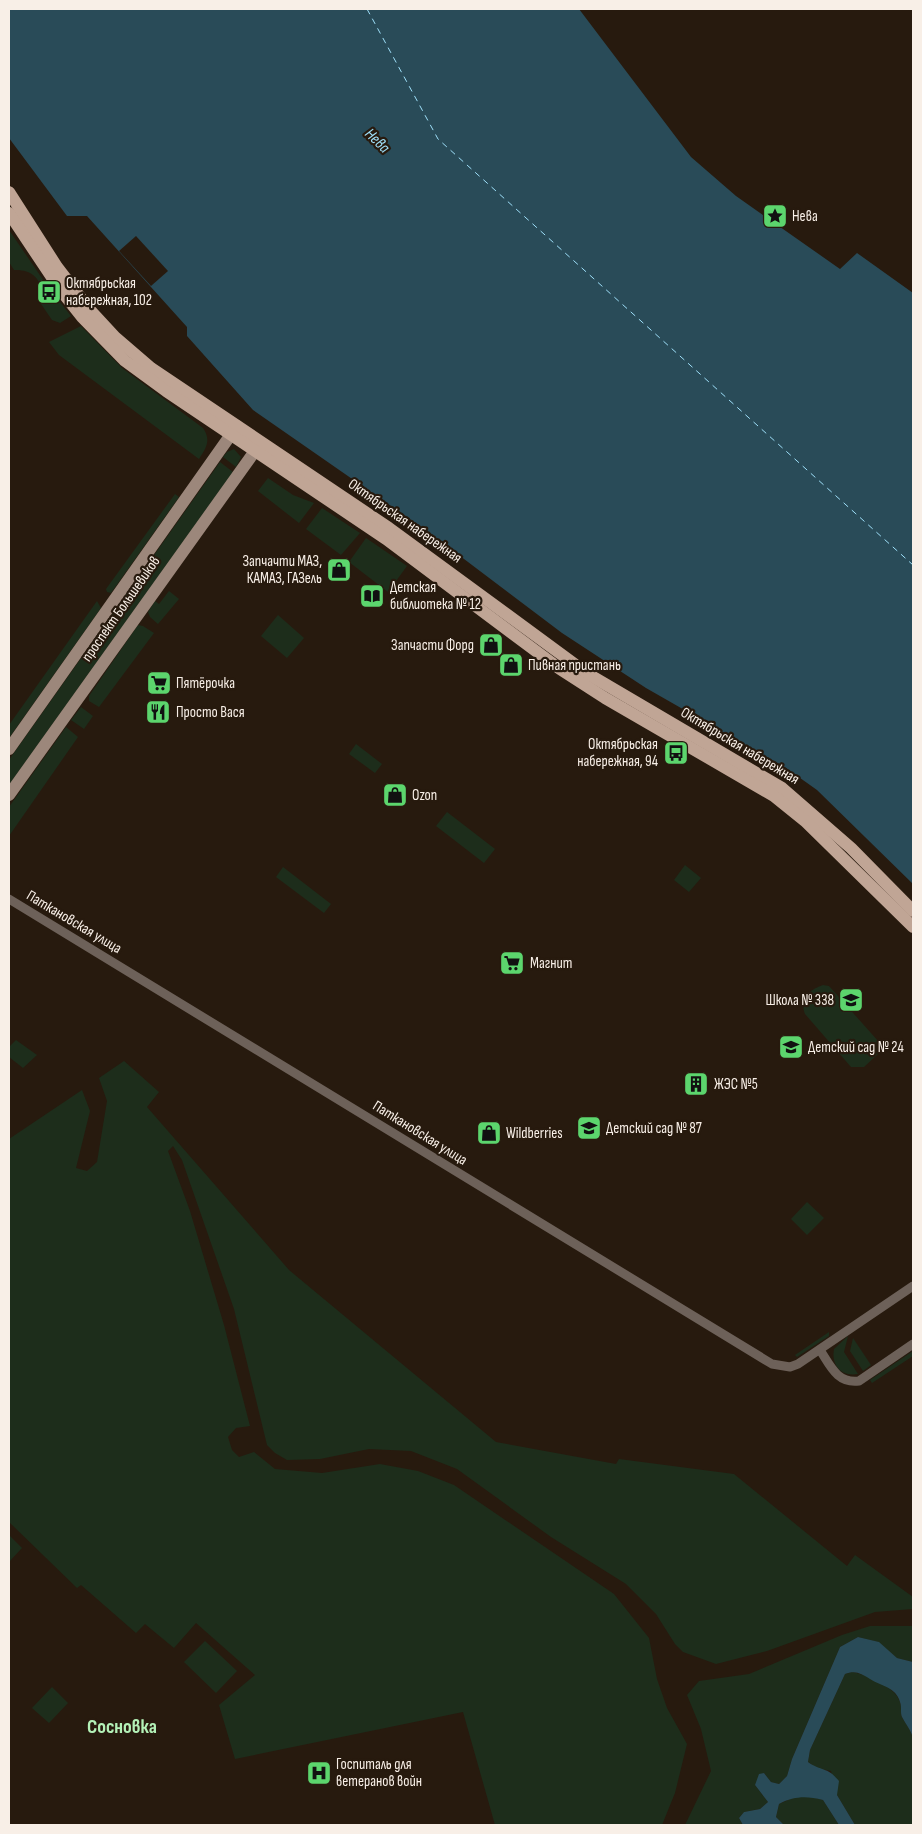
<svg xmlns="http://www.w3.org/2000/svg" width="922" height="1834" viewBox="0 0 922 1834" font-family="'Sofia Sans Condensed',sans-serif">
<rect width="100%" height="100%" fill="#271a0e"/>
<!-- green -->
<g fill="#1d2d1b">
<path d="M9,230l39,57 -3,3 4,5 4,-2 18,23 -11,7 -8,-3 -13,-19c6,-19 -5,-32 -25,-31l-5,-8z"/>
<path d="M81,326l41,42 81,60c8,12 4,19 -4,31l-140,-104 -10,-13z"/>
<path d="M234,449l7,8 -5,10 -13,-10 4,-5z"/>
<path d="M220,462l13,10 -224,313v-25z"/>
<path d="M268,478l25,17 21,8 -15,20 -41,-32z"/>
<path d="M175,494l4,3 -68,96 -4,-1 -1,-3z"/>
<path d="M322,508l38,25 -19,22 -35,-26z"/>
<path d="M366,538l41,28 -19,26 -39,-30z"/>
<path d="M169,591l10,8 -21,25 -8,-7 -2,-5 7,-11 4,3z"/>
<path d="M97,601l4,7 -92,130v-13z"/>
<path d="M278,615l26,23 -17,20 -26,-22z"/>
<path d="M138,625l5,1 11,7 -55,74 -10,-6v-5z"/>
<path d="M81,707l12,9 -9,13 -13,-9z"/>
<path d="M66,727l12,10 -69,99v-29z"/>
<path d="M356,744l26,20 -7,9 -26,-19z"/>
<path d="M447,812l48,37 -11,14 -48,-37z"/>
<path d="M685,865l16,13 -12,14 -15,-12z"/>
<path d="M283,867l48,37 -7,9 -48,-36z"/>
<path d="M823,985l6,1 50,56 -1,12 -14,13h-13l-46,-53c-6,-15 5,-25 18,-29z"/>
<path d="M16,1040l21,15 -14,13 -14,-11v-10z"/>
<path d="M124,1061l35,31 -12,15 142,163 207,172 120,22 3,-5 115,15 113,92 8,-11 58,42v12l-38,3 -108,39 -51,13 -33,-12 -8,-8 -19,-30 -30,-30 -75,-47 -94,-68 -46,-18 -42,-2 -49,10 -33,1 -12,-7 -8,-8 -33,-136 -52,-149 -9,-14 -5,5 22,60 34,114 26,101 -14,2 -8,9 4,13 7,7 15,-5 21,17 47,4 58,-9 38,7 36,14 160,109 35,44 8,41 10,29 20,36 -12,49 -13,32h-167l-32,-113 -228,47 -16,-54 36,-30 -59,-52 -22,25 -29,-24 -9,9 -55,-48 -4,3 -68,-66v-383l73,-49 8,21 -14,57 11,3 10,-9 10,-61 -8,-23z"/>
<path d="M807,1202l17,16 -17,17 -16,-16z"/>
<path d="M829,1332v4l-32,21 -2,-2z"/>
<path d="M848,1336l-4,16 14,22c-17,3 -27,-9 -24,-25z"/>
<path d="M853,1338l18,27 -8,6 -13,-20z"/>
<path d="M913,1351v5l-41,27 -2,-3z"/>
<path d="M9,1535l13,13 -13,14z"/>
<path d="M870,1626h43v36l-16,-4 -19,-16 -20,-5 -18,10 -48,112 -5,17 -8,8 -8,-2 -7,-9 -9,12 13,17 -8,7 -16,3 -5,6 4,7h-58l26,-54 -10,-42 -14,-34 12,-14 50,-7 93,-39z"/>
<path d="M205,1641l32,30 -21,22 -32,-31z"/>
<path d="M852,1672c13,2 44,15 48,30 2,5 0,11 2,15 4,8 9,13 11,21v87h-58l-18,-30 -6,-24 -14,-3 -9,-6 2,-12 35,-76z"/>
<path d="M52,1687l16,16 -19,20 -17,-15z"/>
<path d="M809,1796l14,4 16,25h-55l-8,-8 3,-13 16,-7z"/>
</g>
<!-- water -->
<g fill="#294b58">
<path d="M9,9h570l112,148 45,39 104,73 17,-16 56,40v591l-96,-94 -31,-22 -140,-80 -84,-55 -135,-102 -174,-121 -66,-74v-9l-100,-111h-20l-58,-78z"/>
<path d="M858,1637l21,5 18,16 16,4v76c-2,-8 -7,-13 -11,-21 -2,-4 0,-10 -2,-15 -4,-15 -19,-16 -30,-23 -9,-5 -14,-9 -25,-5l-35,76 -2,12c14,10 19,4 31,19l-2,14 18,30h-16l-16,-25c-17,-4 -28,-4 -44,4l-3,13 8,8h-41l-4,-7 5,-6 16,-3 8,-7 -13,-17 4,-11 5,-1 7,9 8,2 8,-8 5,-17 48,-112z"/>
</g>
<!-- pier -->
<path fill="#271a0e" d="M136,236l32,35 -17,15 -32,-35z"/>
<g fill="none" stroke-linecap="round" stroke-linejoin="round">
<!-- ferry -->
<path stroke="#9edff9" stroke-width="1" stroke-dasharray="6 5" stroke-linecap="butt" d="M367,9l71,130 475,426"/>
<!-- street -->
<g stroke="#6d6159" stroke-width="9">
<path d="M9,899l763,465 18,3 8,-3 115,-78"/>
<path d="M820,1350c10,15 17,34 39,31l54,-37"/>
</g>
<!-- secondary -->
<g stroke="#9c877b" stroke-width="12">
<path d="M9,749l228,-323"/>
<path d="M9,795l251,-351"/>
</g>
<!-- primary -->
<g stroke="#c0a595" stroke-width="12">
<path d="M9,192l48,75 33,43 25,27 36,31 238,160 199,146 194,114 69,60 62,63"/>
<path d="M9,213l50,75 23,29 43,44 41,30 220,148 174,130 45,29 169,98 31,25 108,106"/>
</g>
</g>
<!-- icons -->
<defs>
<symbol id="sight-square" viewBox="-11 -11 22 22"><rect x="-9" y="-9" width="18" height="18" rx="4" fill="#5cd56d" stroke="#271a0e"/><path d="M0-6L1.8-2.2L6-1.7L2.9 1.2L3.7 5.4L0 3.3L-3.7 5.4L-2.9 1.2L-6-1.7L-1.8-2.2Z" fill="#111"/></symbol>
<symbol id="bus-square" viewBox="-11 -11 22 22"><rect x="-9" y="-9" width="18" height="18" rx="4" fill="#5cd56d" stroke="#271a0e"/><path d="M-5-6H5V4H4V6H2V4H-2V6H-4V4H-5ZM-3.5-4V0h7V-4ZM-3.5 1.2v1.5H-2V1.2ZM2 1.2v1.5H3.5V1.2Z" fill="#111"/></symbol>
<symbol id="shop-square" viewBox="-11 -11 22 22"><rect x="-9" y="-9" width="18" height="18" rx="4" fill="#5cd56d" stroke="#271a0e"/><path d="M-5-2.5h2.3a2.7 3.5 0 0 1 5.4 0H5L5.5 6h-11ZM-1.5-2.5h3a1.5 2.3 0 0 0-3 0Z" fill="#111"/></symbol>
<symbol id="library-square" viewBox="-11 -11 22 22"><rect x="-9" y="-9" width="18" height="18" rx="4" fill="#5cd56d" stroke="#271a0e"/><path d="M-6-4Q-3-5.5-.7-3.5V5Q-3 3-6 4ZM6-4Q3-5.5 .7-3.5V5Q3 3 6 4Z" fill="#111"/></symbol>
<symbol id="supermarket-square" viewBox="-11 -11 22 22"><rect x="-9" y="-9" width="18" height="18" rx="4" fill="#5cd56d" stroke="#271a0e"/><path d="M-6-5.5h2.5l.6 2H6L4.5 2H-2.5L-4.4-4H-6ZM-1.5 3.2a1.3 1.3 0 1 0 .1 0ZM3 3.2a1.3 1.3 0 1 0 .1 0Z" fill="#111"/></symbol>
<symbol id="restaurant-square" viewBox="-11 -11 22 22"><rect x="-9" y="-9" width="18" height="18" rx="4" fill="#5cd56d" stroke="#271a0e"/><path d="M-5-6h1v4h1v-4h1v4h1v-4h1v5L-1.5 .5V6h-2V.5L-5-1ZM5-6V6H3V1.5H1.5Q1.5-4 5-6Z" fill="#111"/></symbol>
<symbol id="school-square" viewBox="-11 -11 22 22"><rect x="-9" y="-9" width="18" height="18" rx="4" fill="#5cd56d" stroke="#271a0e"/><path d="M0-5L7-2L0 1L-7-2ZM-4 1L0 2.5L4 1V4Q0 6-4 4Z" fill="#111"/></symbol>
<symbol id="building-square" viewBox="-11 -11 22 22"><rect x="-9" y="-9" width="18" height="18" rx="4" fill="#5cd56d" stroke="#271a0e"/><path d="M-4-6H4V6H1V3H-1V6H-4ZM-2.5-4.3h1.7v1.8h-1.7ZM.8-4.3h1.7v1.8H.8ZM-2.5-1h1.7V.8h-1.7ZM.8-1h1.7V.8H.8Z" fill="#111"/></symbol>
<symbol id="hospital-square" viewBox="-11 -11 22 22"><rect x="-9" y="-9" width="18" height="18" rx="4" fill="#5cd56d" stroke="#271a0e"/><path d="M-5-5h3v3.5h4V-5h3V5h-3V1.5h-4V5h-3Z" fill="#111"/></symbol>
</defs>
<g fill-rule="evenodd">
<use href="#sight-square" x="761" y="202" width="28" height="28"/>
<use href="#bus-square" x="35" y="278" width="28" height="28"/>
<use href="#shop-square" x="325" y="556" width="28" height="28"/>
<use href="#library-square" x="358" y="582" width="28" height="28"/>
<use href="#shop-square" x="477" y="631" width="28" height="28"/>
<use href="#shop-square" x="497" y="651" width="28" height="28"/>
<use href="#supermarket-square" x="145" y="669" width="28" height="28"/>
<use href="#restaurant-square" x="144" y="698" width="28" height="28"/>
<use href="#bus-square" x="662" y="739" width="28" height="28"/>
<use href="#shop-square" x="381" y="781" width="28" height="28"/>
<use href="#supermarket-square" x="498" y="949" width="28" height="28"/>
<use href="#school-square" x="837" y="986" width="28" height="28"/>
<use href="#school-square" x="777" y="1033" width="28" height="28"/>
<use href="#building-square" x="682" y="1070" width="28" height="28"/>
<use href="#school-square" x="575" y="1114" width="28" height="28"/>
<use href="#shop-square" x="475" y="1119" width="28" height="28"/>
<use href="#hospital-square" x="305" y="1759" width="28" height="28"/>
</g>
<g text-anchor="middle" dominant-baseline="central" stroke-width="4.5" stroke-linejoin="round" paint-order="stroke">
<!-- poi labels -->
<g font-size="15" fill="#f8efe7" stroke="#271a0e" text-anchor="start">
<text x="792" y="216">Нева</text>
<text x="66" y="283">Октябрьская<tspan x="66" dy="17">набережная, 102</tspan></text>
<text x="322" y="561" text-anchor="end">Запчачти МАЗ,<tspan x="322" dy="17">КАМАЗ, ГАЗель</tspan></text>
<text x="390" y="587">Детская<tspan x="390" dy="17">библиотека № 12</tspan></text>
<text x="474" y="645" text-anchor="end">Запчасти Форд</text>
<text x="528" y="665">Пивная пристань</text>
<text x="176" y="683">Пятёрочка</text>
<text x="176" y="712">Просто Вася</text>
<text x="658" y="744" text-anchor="end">Октябрьская<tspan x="658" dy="17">набережная, 94</tspan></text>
<text x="412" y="795">Ozon</text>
<text x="530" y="963">Магнит</text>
<text x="834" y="1000" text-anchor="end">Школа № 338</text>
<text x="808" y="1047">Детский сад № 24</text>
<text x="714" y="1084">ЖЭС №5</text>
<text x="606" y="1128">Детский сад № 87</text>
<text x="506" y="1133">Wildberries</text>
<text x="336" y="1764">Госпиталь для<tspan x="336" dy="17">ветеранов войн</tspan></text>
</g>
<!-- street labels -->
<g font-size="15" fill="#f8efe7" stroke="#271a0e">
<text transform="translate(405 521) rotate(35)">Октябрьская набережная</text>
<text transform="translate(121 609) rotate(-55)">проспект Большевиков</text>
<text transform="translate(740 746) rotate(31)">Октябрьская набережная</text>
<text transform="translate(74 922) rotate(31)">Паткановская улица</text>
<text transform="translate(420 1133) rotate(32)">Паткановская улица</text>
</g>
<!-- water labels -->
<g font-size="16" font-style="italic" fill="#9edff9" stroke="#271a0e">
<text transform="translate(377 141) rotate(44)">Нева</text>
</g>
<!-- district labels -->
<g font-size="20" font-weight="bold" fill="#b3f1b7" stroke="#271a0e">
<text x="122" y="1727">Сосновка</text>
</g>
</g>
<!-- border -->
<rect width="922" height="1834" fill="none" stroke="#f8efe7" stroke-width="20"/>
</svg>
